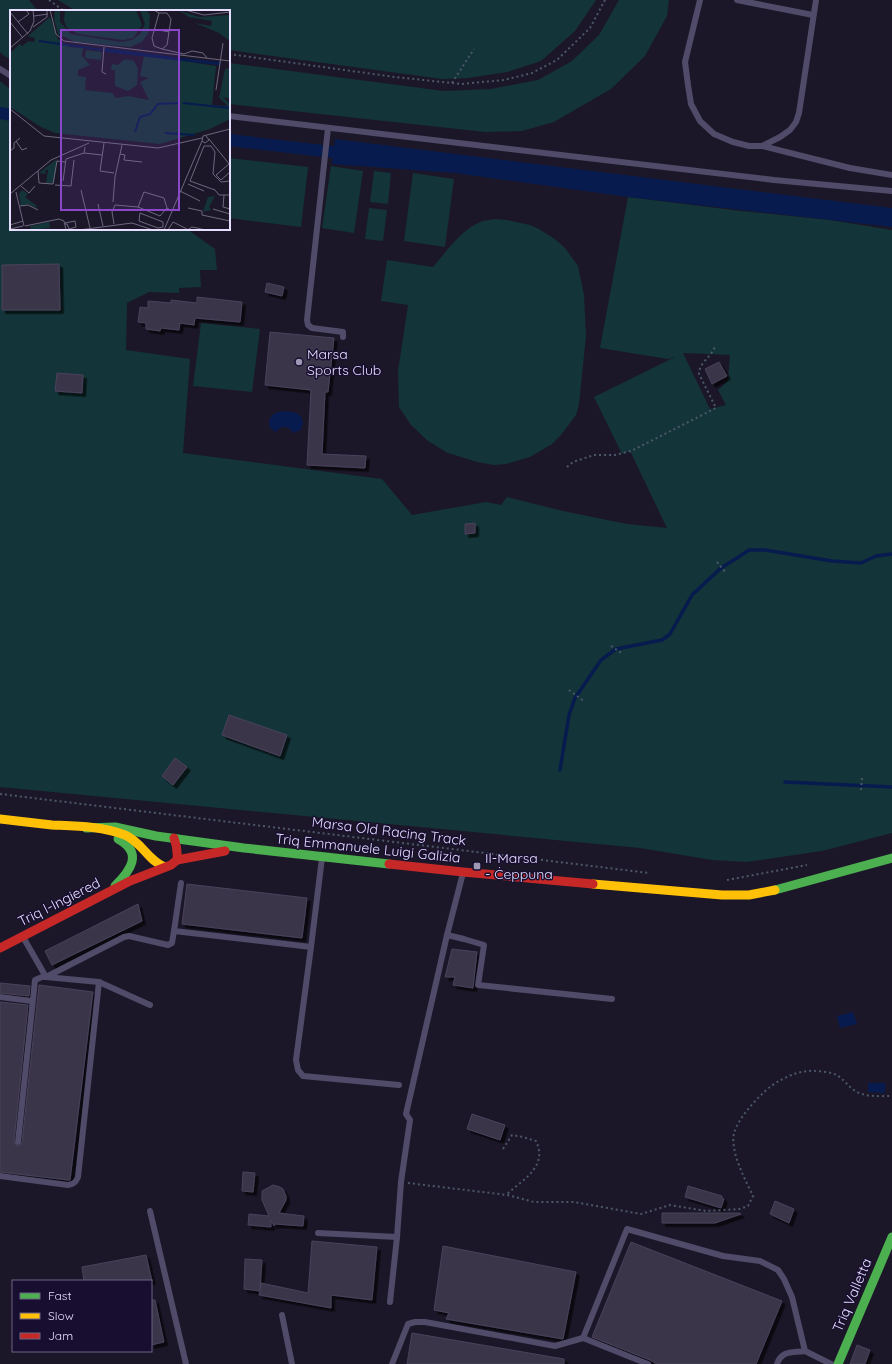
<svg xmlns="http://www.w3.org/2000/svg" width="892" height="1364" viewBox="0 0 892 1364" font-family="Quicksand,sans-serif">
<defs>
<filter id="shadow"><feDropShadow dx="3.5" dy="3.5" stdDeviation="0" flood-color="#0009"/></filter>
</defs>
<rect width="100%" height="100%" fill="#1c1728"/>
<!-- green -->
<g fill="#133438" fill-rule="evenodd">
<path d="M0,0h29l9,11h-27v48l-7,-3 -4,-4z"/>
<path d="M58,0h538l-21,31 -34,30 -34,11 -39,6 -26,1 -213,-29v-39h-153z"/>
<path d="M619,0h50l-2,16 -22,40 -34,33 -57,33 -32,9 -37,1 -256,-28v-41l215,28 47,-2 47,-9 34,-19 27,-26z"/>
<path d="M0,81l11,9v139h176l28,20 2,21h-17l1,17 -22,1v5l-30,-1 -22,11 -1,47 64,9 -7,94 199,26 30,36 74,-13 15,3 6,-8 56,14 64,13 40,4 -37,-77 -8,3 -28,-57 81,-40 -7,2 -68,-11 28,-151 113,14 89,9 62,10v603l-70,18 -75,11 -35,-2 -72,-12 -640,-61zM683,353l47,2 -2,26 -10,9 8,15 -16,4z"/>
<path d="M229,158l79,9 -7,60 -72,-9z"/>
<path d="M331,166l32,5 -9,62 -32,-5z"/>
<path d="M374,171l17,2 -3,31 -18,-2z"/>
<path d="M413,173l41,6 -9,68 -41,-6z"/>
<path d="M369,208l18,2 -4,31 -18,-2z"/>
<path d="M495,219l12,1 23,5 9,4 17,11 9,8 13,18 6,29 2,41 -7,68 -3,11 -15,20 -9,9 -22,13 -24,7 -12,1 -17,-3 -29,-9 -20,-12 -17,-16 -12,-18 -1,-36 10,-66 -27,-4 6,-41 46,7c14,-16 29,-39 50,-46 4,-1 8,-1 12,-2z"/>
<path d="M201,323l59,6 -8,63 -59,-6z"/>
</g>
<!-- water -->
<g fill="#071b4f">
<path d="M335,139l557,69v19l-264,-30 -173,-24 -123,-9z"/>
<path d="M285,411c9,1 17,2 18,12l-2,7 -8,3c-4,-8 -12,-8 -17,-1l-6,-4 -1,-6c2,-9 8,-10 16,-11z"/>
<path d="M853,1012l4,12 -17,4 -3,-12z"/>
<path d="M868,1083h17v10l-17,-1z"/>
</g>
<g fill="none" stroke-linecap="round" stroke-linejoin="round">
<!-- stream -->
<g stroke="#071b4f" stroke-width="3.5">
<path d="M560,770l9,-55 6,-17 26,-38 15,-11 46,-9 8,-6 22,-39 29,-27 16,-10 12,-8h16l67,11 29,2 15,-7 16,-2"/>
<path d="M785,782l107,5"/>
</g>
<!-- canal -->
<g stroke="#071b4f" stroke-width="12">
<path d="M0,113l11,2"/>
<path d="M229,140l120,14"/>
</g>
</g>
<!-- building -->
<g fill="#3b3649" stroke="#49425b" filter="url(#shadow)">
<path d="M59,264l1,46h-58v-45z"/>
<path d="M267,283l17,4 -2,9 -17,-4z"/>
<path d="M197,297l45,5 -2,20 -45,-4 -1,7 -14,-2 -1,7 -18,-2 -1,3 -14,-2v-6l-8,-1 2,-15 8,1v-7l23,2v-3l26,3z"/>
<path d="M270,332l64,6 -6,54h-3l-3,62 44,2 -1,12 -58,-3 4,-75 -46,-5z"/>
<path d="M719,362l8,14 -15,8 -7,-15z"/>
<path d="M57,373l26,2 -1,18 -27,-2z"/>
<path d="M475,523v10l-10,1v-10z"/>
<path d="M229,715l58,20 -7,21 -58,-21z"/>
<path d="M175,758l12,9 -14,18 -11,-9z"/>
<path d="M187,884l120,14 -5,40 -120,-14z"/>
<path d="M138,904l4,17 -90,44 -7,-14z"/>
<path d="M452,949l25,3 -4,36 -20,-3 2,-8h-10z"/>
<path d="M0,983l30,3 -1,10 -29,-3z"/>
<path d="M39,985l54,7 -23,188h-2l-68,-8v-170l28,3 -14,137 1,3 3,1 3,-1 1,-3z"/>
<path d="M472,1114l33,11 -5,15 -33,-11z"/>
<path d="M243,1172l12,1 -2,19 -11,-1z"/>
<path d="M273,1185l7,2 3,2 3,7v4l-7,13 25,3 -1,10 -28,-2 -1,2 -3,-6v7l-23,-2 1,-11 20,2 -7,-16v-9z"/>
<path d="M688,1186l34,10v2l2,1 -3,9 -36,-11z"/>
<path d="M775,1201l19,8 -5,14 -19,-9z"/>
<path d="M662,1213h78l1,1 -26,9h-53z"/>
<path d="M312,1241l65,6 -5,53 -41,-5v13l-72,-13 1,-4 -16,-2 1,-30 17,1 -2,30 1,-7 47,10z"/>
<path d="M631,1242l151,59 -26,63h-99l-7,-4 -58,-23z"/>
<path d="M443,1246l133,26 -13,67 -117,-20 3,-6 -15,-3z"/>
<path d="M146,1255l6,26h-68l-2,-14z"/>
<path d="M151,1300h4l9,42 -13,3z"/>
<path d="M412,1333l152,26v5h-157z"/>
<path d="M857,1345l13,5 -5,14h-15z"/>
</g>
<g fill="none" stroke-linecap="round" stroke-linejoin="round">
<!-- path -->
<g stroke="#4a586a" stroke-width="2" stroke-dasharray="2 3" stroke-linecap="butt">
<path d="M49,0l15,11"/>
<path d="M229,54l166,23 66,7 43,-4 28,-7 25,-13 33,-32 15,-28"/>
<path d="M452,83l22,-34"/>
<path d="M567,467l6,-5 21,-7h21l16,-4 85,-43 -17,-34c0,-12 13,-17 16,-28"/>
<path d="M717,562l9,11"/>
<path d="M611,646l12,8"/>
<path d="M569,690l16,12"/>
<path d="M861,790l1,-12"/>
<path d="M0,794l649,79"/>
<path d="M727,880l80,-15"/>
<path d="M503,1149l9,-14 11,2 13,4c12,25 -12,38 -29,53"/>
<path d="M408,1183l99,12 27,7h40l67,12 29,-9 36,6 34,-2 8,-3 5,-10c-8,-17 -23,-44 -19,-63 5,-17 30,-44 45,-52 11,-6 23,-11 35,-10 6,0 19,1 24,5 8,5 13,15 24,18 9,3 21,2 30,2"/>
</g>
<!-- lane -->
<g stroke="#4f4b69" stroke-width="6">
<path d="M700,0l-15,62 3,23 3,19 9,17 14,13 19,8 16,4h13l18,-9 10,-7 6,-8 3,-9 17,-113"/>
<path d="M737,0l76,15"/>
<path d="M0,69l11,7"/>
<path d="M229,116l545,64 118,11"/>
<path d="M328,128l-21,192 1,5 4,3 31,4v5"/>
<path d="M762,146l88,22 42,7"/>
<path d="M322,858l-11,89 -15,113 2,10 5,6 96,9"/>
<path d="M181,883l-7,48 137,16"/>
<path d="M447,935l17,4 20,6 -6,40 134,14"/>
<path d="M23,937l23,40 53,5 51,23"/>
<path d="M0,997l32,4"/>
<path d="M18,1142l17,-162 7,-3h4l78,-40 5,-1 39,9 4,-2 2,-12"/>
<path d="M0,1176l68,9c6,-1 8,-3 10,-8l21,-195"/>
<path d="M150,1211l36,153"/>
<path d="M318,1233l79,4"/>
<path d="M390,1302l7,-65 4,-55 9,-62 -4,-6 41,-179 16,-62"/>
<path d="M282,1315l10,49"/>
<path d="M583,1338l65,26"/>
<path d="M392,1364l16,-40 7,-2h10l130,24 28,-8 44,-109 96,27 37,5 18,9 6,9 8,18 13,54 26,13"/>
<path d="M777,1364c5,-14 15,-11 28,-13"/>
</g>
<!-- fast -->
<g stroke="#4caf50" stroke-width="9">
<path d="M86,828l29,-1 41,9 88,12 145,16"/>
<path d="M115,886c15,-15 29,-33 3,-47"/>
<path d="M775,890l117,-32"/>
<path d="M838,1364l54,-127"/>
</g>
<!-- slow -->
<g stroke="#ffc107" stroke-width="9">
<path d="M0,819c17,2 35,4 52,6 24,1 50,1 73,10 17,7 23,26 40,32"/>
<path d="M593,884l129,11h27l26,-5"/>
</g>
<!-- jam -->
<g stroke="#c62828" stroke-width="9">
<path d="M177,860l48,-9"/>
<path d="M389,864l74,8 130,12"/>
<path d="M0,948l130,-67 41,-16 6,-5c1,-9 0,-14 -3,-22"/>
</g>
</g>
<!-- markers -->
<g fill="#9f98b4" stroke="#180f30" stroke-width="1.5">
<circle cx="299" cy="362" r="4"/>
<rect x="473" y="862" width="8" height="8" rx="2"/>
</g>
<g text-anchor="middle" dominant-baseline="central" stroke-width="3" stroke-linejoin="round" paint-order="stroke">
<!-- poi labels -->
<g font-size="14" fill="#e5deff" stroke="#180f30" text-anchor="start">
<text x="307" y="354">Marsa<tspan x="307" dy="16">Sports Club</tspan></text>
<text x="485" y="858">Il-Marsa<tspan x="485" dy="16">- Ċeppuna</tspan></text>
</g>
<!-- street labels -->
<g font-size="14" fill="#e5deff" stroke="#180f30">
<text transform="translate(389 831) rotate(7)">Marsa Old Racing Track</text>
<text transform="translate(368 848) rotate(6)">Triq Emmanuele Luigi Galizia</text>
<text transform="translate(59 902) rotate(-27)">Triq l-Ingiered</text>
<text transform="translate(852 1295) rotate(-67)">Triq Valletta</text>
</g>
</g>
<!-- overview -->
<g transform="translate(10 10)">
<rect width="220" height="220" fill="#1c1728"/>
<path d="M45,0h5v12l11,12 49,8 12,-2 8,-6 5,-10 -5,-14h6l4,5 -1,17 -7,10 -12,5 -55,-5 -17,-8 -4,-15zM55,0h71l6,15 -9,13 -10,2 -45,-6 -12,-7 -2,-7zM168,0l21,7 31,-2v26l-11,-8 -24,-10 16,3 1,-5 -23,-4zM40,7l8,22 11,8 14,1 -1,8 8,9 -12,5v6l8,1 -1,13 27,3 4,5 12,-2 21,4 -9,-18 9,-4 -9,-2 4,-20 27,3 45,7 -4,39 16,1 -9,-8 6,-29 5,-1v31l-7,-2 7,7v15l-20,10 -50,15 -105,-11 -14,-6 -31,-20v-54l10,-9 2,2 7,-5 5,1 1,-4 -7,-2zM76,40l16,2 -1,8 -16,-2zM115,49l9,2 4,8 -1,16 -9,6 -13,-5v-16h-4l1,-6 6,1zM47,149l-3,24h-8l2,-13h-3l1,4 -7,-1zM12,180l6,4 -3,3 12,9 -1,2 -8,-4 -7,2 -2,-12zM205,186l-6,11 2,3 -8,2 5,-15zM39,212l1,6 -19,2 -1,-4z" fill="#133438"/>
<path d="M95,38l77,10 39,4v3h-4l-112,-13z" fill="#071b4f"/>
<path fill="none" stroke="#071b4f" stroke-width="2" d="M29,31l64,9M173,93l47,5M125,122l5,-15 10,-3 8,-10 22,-1M155,123l30,2"/>
<path fill="none" stroke="#6c677e" stroke-width="1" d="M40,0l6,24 8,7 166,20M144,0l5,3h8l4,6 -4,26 -5,4 -8,-3 -2,-8 7,-25M175,0l19,5 26,-3M0,2l18,22M24,6l14,-2M0,12l13,16M8,12l11,-8 -3,-4M23,17l14,-10v-7M144,19l15,3M94,37l-2,25 4,2M0,38l20,-17 4,-10 -1,-11M152,39l22,5 8,-3 11,2 4,5M206,80l7,-47M0,99l34,27 114,12 44,-10M196,126l3,4 -4,3 -3,-2 1,-5 27,-7M199,129l21,26M6,131l6,9 5,-2M94,133l-4,28 14,2M75,137l-1,6 18,2M0,141l4,-3v-5l6,-5M110,144l5,1 -1,5 18,2M219,154l-13,11 5,5 9,-8M28,161l1,12 14,1 4,-23 8,1M53,171l3,-22 18,-6M220,171l-9,1 -8,-8 2,-22 -4,-6h-7l-14,35 25,9 4,5h11M178,174l16,7M45,175l16,1 3,-26M11,176l8,7 6,-7M71,180l9,38M170,181l20,10M6,182l8,34M0,184l41,-34 38,-17M214,185l-1,12 7,2M103,192l2,-25 7,-32M88,194l5,22M10,196l8,-1 10,5M128,197l22,9 7,-8M178,198l14,3v4l28,6M203,199l17,5M130,203l23,9v5l-5,1 -19,-7zM55,213l10,-2 1,6 -7,2 -2,-5h-2M104,214l-2,-12 3,-7 23,2 6,-15 20,6 3,10 5,3M0,215l13,-4M15,216l34,-7 5,2 2,9M0,219l13,-3M69,220l53,-7 21,7M154,220l38,-89M158,220l5,-8 14,7M177,220l5,-3 14,3"/>
<path fill="#8b47c9" fill-opacity="0.15" stroke="#8b47c9" stroke-width="2" d="M51,20h118v180h-118z"/>
<rect width="220" height="220" fill="none" stroke="#e5deff" stroke-width="2"/>
</g>
<!-- legend -->
<rect x="12" y="1280" width="140" height="72" fill="#180f30" stroke="#6a6283"/>
<rect x="20" y="1293" width="20" height="6" fill="#4caf50" stroke="#6a6283"/>
<text x="48" y="1300" font-size="12" fill="#e5deff">Fast</text>
<rect x="20" y="1313" width="20" height="6" fill="#ffc107" stroke="#6a6283"/>
<text x="48" y="1320" font-size="12" fill="#e5deff">Slow</text>
<rect x="20" y="1333" width="20" height="6" fill="#c62828" stroke="#6a6283"/>
<text x="48" y="1340" font-size="12" fill="#e5deff">Jam</text>
</svg>
